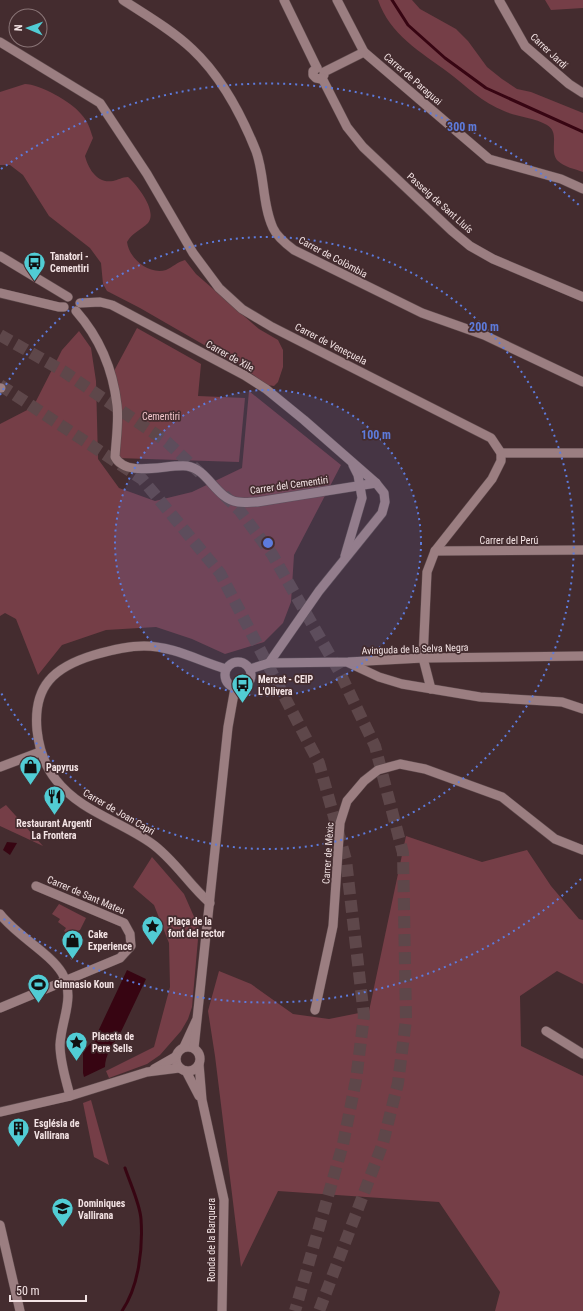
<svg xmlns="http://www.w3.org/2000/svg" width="583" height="1311" viewBox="0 0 583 1311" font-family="'Roboto Condensed',sans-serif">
<rect width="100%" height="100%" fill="#442c2f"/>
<!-- green -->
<g fill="#753e47">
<path d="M378,0h34l8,9 36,20 12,12 19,26 15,12 15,10 14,3 52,21v59c-8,-3 -19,-5 -25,-11 -10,-10 3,-28 -11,-36 -13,-8 -30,-8 -43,-14 -21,-8 -38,-25 -55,-38 -28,-21 -59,-38 -71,-73z"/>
<path d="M545,0h38v8l-32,2z"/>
<path d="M25,84c14,0 47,18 56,30 7,7 9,15 12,24l-8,18c3,12 12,28 28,25 5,-1 9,-4 15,-4 9,8 30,34 20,46 -7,7 -15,9 -21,19 2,16 21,33 39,28 7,-3 11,-8 19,-10l11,14 63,55 19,11 5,10v17l-5,15 -4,4 -7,-1 -23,-17 -104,-60 -33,-17 -4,-7 -2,-21 -11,-15 -41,-32 -26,-41 -13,-10h-10v-73z"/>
<path d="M137,328l64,36 -3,32 47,2 -6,64 -122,-4 -3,-87z"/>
<path d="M79,331l12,17 5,33 2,78 21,29 36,13 37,-9 50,-24 7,-77 92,74 -47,90 -3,47 -8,21 -19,19 -39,12 -33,-15 -36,-12 -50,3 -44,15 -24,30 -22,-56 -11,-6 -5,3v-192l33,-17 29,-57z"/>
<path d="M6,805l37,41 -43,-20v-17z"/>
<path d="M406,836l76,26 45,-12 24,36 28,33 4,1v64l-26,-13 -37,25 1,50 62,30v235h-88l5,-19 -61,-90 -161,-11 -37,76 -26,-211 -7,-45 11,-40 32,13 42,30 36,5 40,-8z"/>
<path d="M152,857l32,37 15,34 -7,79 -4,12 -7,12 -21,24 -13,9 -38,14 -3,-7 48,-24 16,-60 -1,-44 -15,-38 -21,-18z"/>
<path d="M59,904l27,14 -6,12 -11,5 -5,-4 2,-3 -8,-6 2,-3 -8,-5z"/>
<path d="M91,1100l18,65 -15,-8 -11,-54z"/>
</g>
<!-- water -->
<g fill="#370512">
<path d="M7,842l10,1 -7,12 -7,-5z"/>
<path d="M127,970l19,9 -27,57c-7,9 -14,20 -14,31l-21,10 -1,-4v-22l11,-11z"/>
</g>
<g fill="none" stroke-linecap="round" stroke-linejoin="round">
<!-- stream -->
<g stroke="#370512" stroke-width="3">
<path d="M392,0l16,25 37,33 41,30 97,44"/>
<path d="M122,1311c17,-25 21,-63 19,-92 -1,-15 -11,-36 -16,-51"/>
</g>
<!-- motorway-tunnel -->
<g stroke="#5e474a" stroke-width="12" stroke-dasharray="12 6" stroke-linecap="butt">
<path d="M0,335l63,36 104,71 33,31"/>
<path d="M0,385l142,94 78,94 99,190 27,97 18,156 -8,64 -13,64 -48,167"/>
<path d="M224,495l16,16 32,43 67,117 36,75 28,107 3,167 -8,63 -15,60 -64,168"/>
</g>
<defs>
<g id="minor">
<path d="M123,0c23,15 49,30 69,49 29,27 50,67 64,102 9,25 6,53 17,77 4,9 13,16 21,22l128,63 62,22 99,47"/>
<path d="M284,0l33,68"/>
<path d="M337,0l27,52 125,107 72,20 22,10"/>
<path d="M499,0l26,46 44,38 14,9"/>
<path d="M0,42l100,61 47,71 46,79 26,35 23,21 30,18 219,111 10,15v8l-9,18 -57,72 -8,21 -4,86 8,31"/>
<path d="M317,68l-4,3v4l3,3 5,1 3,-4v-3l40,-20"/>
<path d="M322,78l25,49 16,20 89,84 18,15 23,13 90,38"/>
<path d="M0,256l68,41"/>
<path d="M0,293l59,14h5"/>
<path d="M80,303l20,-1 12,3 132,70 22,14 38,31 72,63 8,10 1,9 -3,11 -63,78 -50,72"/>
<path d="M76,311c23,26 37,59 41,94 2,16 -1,35 -2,52 11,21 51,7 72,9 21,3 29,33 51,36 6,1 13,0 19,0l119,-19"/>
<path d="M0,388h1"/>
<path d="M501,453h82"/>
<path d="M435,551l148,-1"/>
<path d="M345,556l17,-58 -4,-23 -5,-10"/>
<circle cx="238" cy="675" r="13"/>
<path d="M349,663l30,14 23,7 78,13 82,5 21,7"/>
<path d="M250,669l19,-6 79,-1 75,-4 160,-2"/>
<path d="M0,767l40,-15"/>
<path d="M210,903c-21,-18 -36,-44 -59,-60 -31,-22 -71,-32 -95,-63 -12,-15 -17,-31 -19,-50 -4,-44 17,-63 57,-75 17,-5 33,-9 50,-9 29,0 55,15 82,23"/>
<path d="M0,914c16,21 50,39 62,59 14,24 -1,47 -2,72 0,17 6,35 10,51"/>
<path d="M0,1008l120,-50 11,-12 -1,-12 -6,-11 -88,-37"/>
<path d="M315,1010l18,-84 7,-103 7,-22 17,-20 14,-11 22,-6 25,5 77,28 53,42 28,11"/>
<path d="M546,1031l37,23"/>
<circle cx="188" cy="1059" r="12"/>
<path d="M184,1047l12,-26"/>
<path d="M194,1048l34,-321 7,-39"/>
<path d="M199,1064l3,36 22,100 -2,111"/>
<path d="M154,1069l21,-12"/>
<path d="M186,1071l13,25"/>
<path d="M0,1112l70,-16 77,-24 32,-4"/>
<path d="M0,1225l20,86"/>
</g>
</defs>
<!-- minor casing -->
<use href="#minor" stroke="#5e4a4c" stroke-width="10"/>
<!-- minor -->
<use href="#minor" stroke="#9b7e81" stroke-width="9"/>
</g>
<!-- distance rings -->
<circle cx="268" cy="543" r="153" fill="#5d7bdc" fill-opacity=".12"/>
<g fill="none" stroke="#5d7bdc" stroke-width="2" stroke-dasharray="2 4">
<circle cx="268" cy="543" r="153"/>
<path d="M0 395A306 306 0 1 1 0 691"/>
<path d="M581 879A459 459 0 0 1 1 917M1 169A459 459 0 0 1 581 207"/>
</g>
<!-- icons -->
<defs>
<symbol id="bus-pin" viewBox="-11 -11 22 30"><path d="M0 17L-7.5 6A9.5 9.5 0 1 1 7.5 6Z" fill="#51ccd4" stroke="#442c2f"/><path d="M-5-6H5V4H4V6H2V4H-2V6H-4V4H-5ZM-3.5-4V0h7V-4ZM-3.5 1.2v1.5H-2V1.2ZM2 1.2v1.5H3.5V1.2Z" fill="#111"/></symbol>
<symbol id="shop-pin" viewBox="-11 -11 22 30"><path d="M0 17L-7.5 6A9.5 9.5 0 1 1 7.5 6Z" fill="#51ccd4" stroke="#442c2f"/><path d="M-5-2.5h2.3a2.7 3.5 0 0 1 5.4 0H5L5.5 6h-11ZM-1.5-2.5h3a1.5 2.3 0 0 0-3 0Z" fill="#111"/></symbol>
<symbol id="restaurant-pin" viewBox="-11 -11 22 30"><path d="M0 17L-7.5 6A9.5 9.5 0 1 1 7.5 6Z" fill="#51ccd4" stroke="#442c2f"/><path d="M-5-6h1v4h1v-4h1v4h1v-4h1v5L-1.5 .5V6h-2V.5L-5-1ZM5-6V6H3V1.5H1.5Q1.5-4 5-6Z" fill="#111"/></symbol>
<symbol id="sight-pin" viewBox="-11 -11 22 30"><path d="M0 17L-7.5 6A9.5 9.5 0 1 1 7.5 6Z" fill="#51ccd4" stroke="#442c2f"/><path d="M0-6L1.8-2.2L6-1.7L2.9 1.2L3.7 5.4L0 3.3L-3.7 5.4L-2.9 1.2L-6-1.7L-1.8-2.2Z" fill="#111"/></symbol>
<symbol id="stadium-pin" viewBox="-11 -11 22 30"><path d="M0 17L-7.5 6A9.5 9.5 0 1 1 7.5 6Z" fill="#51ccd4" stroke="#442c2f"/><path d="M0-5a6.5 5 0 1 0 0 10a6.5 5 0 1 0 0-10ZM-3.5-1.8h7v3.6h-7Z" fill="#111"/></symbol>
<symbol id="building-pin" viewBox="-11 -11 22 30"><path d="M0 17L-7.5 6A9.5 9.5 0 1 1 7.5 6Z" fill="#51ccd4" stroke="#442c2f"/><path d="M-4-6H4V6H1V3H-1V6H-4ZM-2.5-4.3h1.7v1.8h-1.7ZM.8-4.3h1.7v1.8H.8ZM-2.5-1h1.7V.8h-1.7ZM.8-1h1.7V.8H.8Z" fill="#111"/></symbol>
<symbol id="school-pin" viewBox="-11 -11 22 30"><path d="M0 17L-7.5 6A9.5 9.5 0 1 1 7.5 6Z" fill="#51ccd4" stroke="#442c2f"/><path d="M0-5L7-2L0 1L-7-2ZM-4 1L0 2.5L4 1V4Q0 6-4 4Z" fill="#111"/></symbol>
</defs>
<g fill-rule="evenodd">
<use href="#bus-pin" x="22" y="250" width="25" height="34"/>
<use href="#bus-pin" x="230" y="672" width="25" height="34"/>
<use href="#shop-pin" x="18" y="754" width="25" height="34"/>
<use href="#restaurant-pin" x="42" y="784" width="25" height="34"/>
<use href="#sight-pin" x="140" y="914" width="25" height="34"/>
<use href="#shop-pin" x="60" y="928" width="25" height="34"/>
<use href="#stadium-pin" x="26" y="972" width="25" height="34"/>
<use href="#sight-pin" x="64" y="1030" width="25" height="34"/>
<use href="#building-pin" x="6" y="1116" width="25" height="34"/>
<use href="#school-pin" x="50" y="1196" width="25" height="34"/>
</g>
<g text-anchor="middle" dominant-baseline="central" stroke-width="3.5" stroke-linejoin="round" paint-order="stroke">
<!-- street labels -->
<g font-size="10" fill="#f3e3e4" stroke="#442c2f">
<text transform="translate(549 51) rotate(43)">Carrer Jardí</text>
<text transform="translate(413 79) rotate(41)">Carrer de Paraguai</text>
<text transform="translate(440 203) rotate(42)">Passeig de Sant Lluís</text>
<text transform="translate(333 257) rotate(28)">Carrer de Colòmbia</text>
<text transform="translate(331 344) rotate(27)">Carrer de Veneçuela</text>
<text transform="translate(230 356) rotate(29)">Carrer de Xile</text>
<text transform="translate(289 485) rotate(-8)">Carrer del Cementiri</text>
<text x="509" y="540">Carrer del Perú</text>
<text transform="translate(415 649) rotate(-2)">Avinguda de la Selva Negra</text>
<text transform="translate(119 812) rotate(30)">Carrer de Joan Capri</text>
<text transform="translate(328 853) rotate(-86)">Carrer de Mèxic</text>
<text transform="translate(86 895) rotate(23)">Carrer de Sant Mateu</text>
<text transform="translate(211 1240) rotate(-90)">Ronda de la Barquera</text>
</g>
<!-- poi labels -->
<g font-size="10" font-weight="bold" fill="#f3e3e4" stroke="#442c2f" text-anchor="start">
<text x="50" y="256">Tanatori -<tspan x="50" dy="12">Cementiri</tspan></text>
<text x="258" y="679">Mercat - CEIP<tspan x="258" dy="12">L'Olivera</tspan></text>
<text x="46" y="767">Papyrus</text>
<text x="54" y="823" text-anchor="middle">Restaurant Argentí<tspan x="54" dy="12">La Frontera</tspan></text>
<text x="168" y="921">Plaça de la<tspan x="168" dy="12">font del rector</tspan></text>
<text x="88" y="934">Cake<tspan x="88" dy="12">Experience</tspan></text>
<text x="54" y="984">Gimnasio Koun</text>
<text x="92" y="1036">Placeta de<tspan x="92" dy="12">Pere Sells</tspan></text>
<text x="34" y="1123">Església de<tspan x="34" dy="12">Vallirana</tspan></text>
<text x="78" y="1203">Dominiques<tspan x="78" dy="12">Vallirana</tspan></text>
</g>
<!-- park labels -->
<g font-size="10" fill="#f3c7cc" stroke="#442c2f">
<text x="161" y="416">Cementiri</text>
</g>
</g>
<circle cx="268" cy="543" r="6" fill="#5d7bdc" stroke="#442c2f" stroke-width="2"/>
<g font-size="12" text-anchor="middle" font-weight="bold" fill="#5d7bdc" stroke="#442c2f" stroke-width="3.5" stroke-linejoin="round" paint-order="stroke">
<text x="462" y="131">300 m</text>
<text x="484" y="331">200 m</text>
<text x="376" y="439">100 m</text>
</g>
<!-- north arrow -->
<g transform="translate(28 28) rotate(272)"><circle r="19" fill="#442c2f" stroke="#8a7577"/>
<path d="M0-3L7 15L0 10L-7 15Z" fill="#51ccd4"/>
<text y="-6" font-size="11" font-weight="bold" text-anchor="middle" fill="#f3e3e4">N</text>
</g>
<!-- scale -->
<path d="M10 1295v6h76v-6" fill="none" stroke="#f3e3e4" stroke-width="2"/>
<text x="16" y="1295" font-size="12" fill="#f3e3e4" stroke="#442c2f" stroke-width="3" paint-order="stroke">50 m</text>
</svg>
